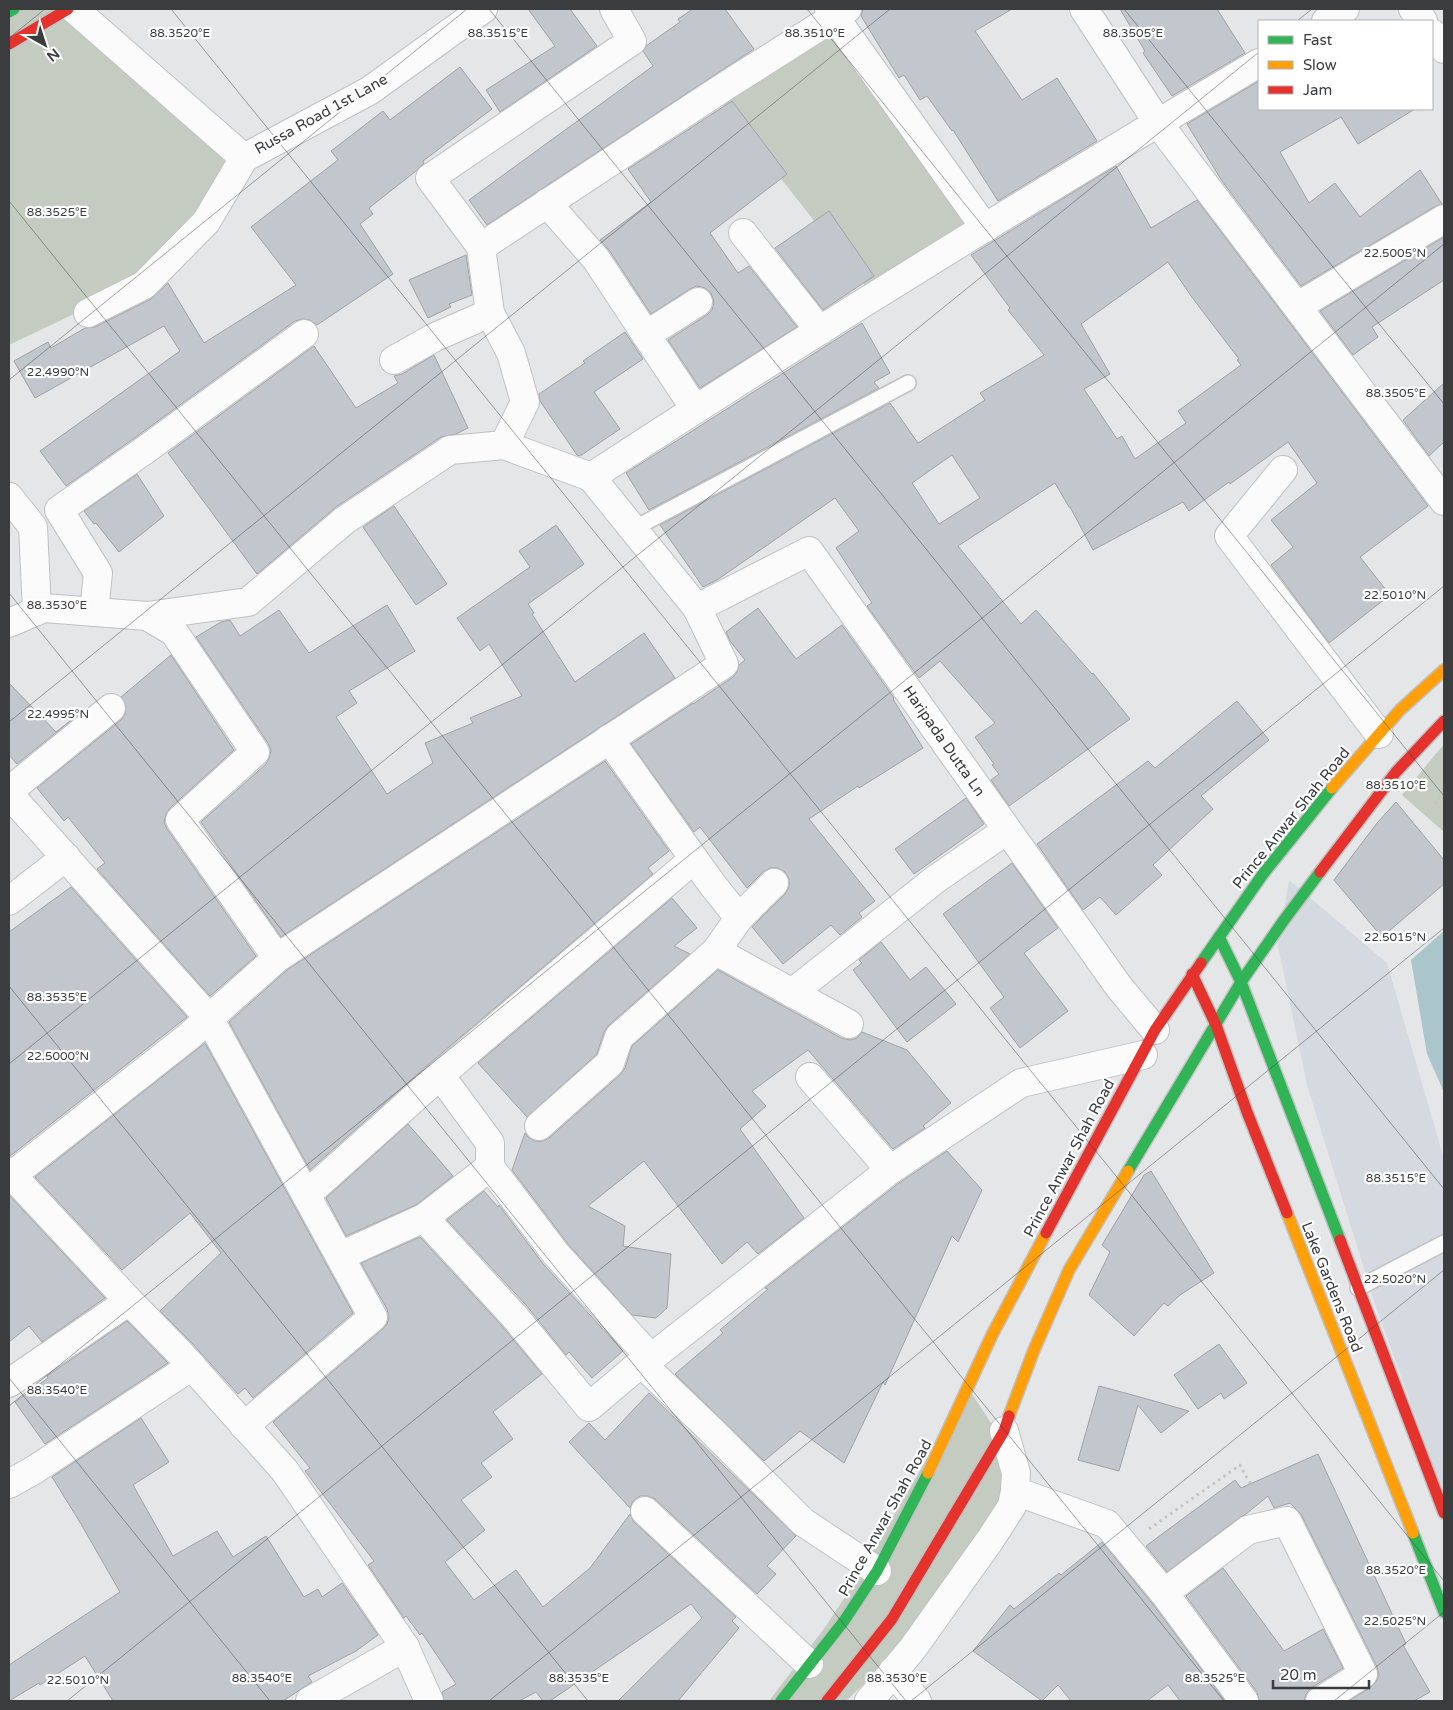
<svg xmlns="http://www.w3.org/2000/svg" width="1453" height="1710" viewBox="0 0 1453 1710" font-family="'Varela Round',sans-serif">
<rect width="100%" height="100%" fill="#e4e6e8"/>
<!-- built -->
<path fill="#d5d9e0" d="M1289,880l98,83 57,196v337l-69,-192 -68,-219 -29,-139z"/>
<!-- green -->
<g fill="#c4ccc2">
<path d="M9,9h46l179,155 -91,117 -134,64z"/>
<path d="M834,27l141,200 -108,61 -148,-188z"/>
<path d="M1444,744v88l-42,-37z"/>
<path d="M968,1388l29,44 13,58 -103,153 -61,58h-77l57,-75 32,-49z"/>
</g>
<!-- water -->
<path fill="#abc6cb" d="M1444,931v161l-17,-38 -16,-94z"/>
<!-- building -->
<g fill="#c2c7cd" stroke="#a0a2a4" fill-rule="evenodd">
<path d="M528,9h42l27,37 -97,66 -14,-22 69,-44z"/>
<path d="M693,9h32l29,40 -267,176 -18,-25 184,-134 -10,-15 3,-5 34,-24 -2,-3z"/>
<path d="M863,9h149l-37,22 47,69 35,-22 40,63 -99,60 -45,-71 -1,1 -25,-35 -7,4 -16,-25 -5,3 -38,-62z"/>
<path d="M1120,9h97l28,44 -73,43 -29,-43 2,-2z"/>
<path d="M460,67l32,42 -69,52 1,2 -8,8 -47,37 4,6 -13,10 33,50 -76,51 -7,-5 -8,-1 -7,2 -159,116 -70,49 -26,-35 140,-100 -16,-25 -129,72 -21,-37 34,-19 3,6 34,-20 10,-1 56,-28 17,-16 36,60 92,-58 -45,-58 87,-67 -7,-9 52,-40 7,9z"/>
<path d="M1259,81v28h156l-57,35 -17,-27 -61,35 29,51 26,-20 25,34 60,-47 22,34 -6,2 -135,80 -79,-105 -35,-57z"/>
<path d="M732,101l55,73 -77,59 28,40 11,-7 48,61 -97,61 -32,-48 39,-25 5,-5 2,-8 -3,-9 -6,-5 -8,-2 -7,3 -39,25 -42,-64 -9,-10 51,-38 -23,-33z"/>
<path d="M1116,166l35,62 46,-28 231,306 -68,51 30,38 -61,48 -58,-78 22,-18 -22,-27 46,-37 -29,-41 -58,42 -1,-2 -40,29 -6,-9 -90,48 -23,-43h-1l-14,-24 -97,63 63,78 15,-14 56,64 1,-1 37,46 -121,87 -18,-26 8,-6 -7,-9 2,-1 -19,-27 20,-14 -55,-62 -21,17 -52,-72 5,-3 -36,-55 23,-17 -24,-33 -118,82 -14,7 -43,-62 230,-122 28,40 67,-43 -5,-7 64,-38 -36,-45 2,-2 -39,-53zM1168,262l23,34 48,63 -2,1 4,5 -63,46 8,12 -51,36 -13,-23 -5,3 -33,-50 26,-15 -29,-50zM952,455l28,43 -41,26 -27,-41z"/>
<path d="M829,211l45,65 -51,34 -48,-62z"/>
<path d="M1444,237v43l-72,47 6,10 -25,18 -33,-44z"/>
<path d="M466,255l6,40 -23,9 2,3 -23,11 -19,-38z"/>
<path d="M862,323l28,50 -16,9 5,6 -230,122 -23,-37z"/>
<path d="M625,332l18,27 -49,33 26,37 -40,27 -3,-1 -37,-54 -1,-7 46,-31 -2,-2z"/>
<path d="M314,346l42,62 42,-25 -4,-7 8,-2 32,-19 34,73 -12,6 -15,3 -105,70 -79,67 -89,-121z"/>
<path d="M1444,383v59l-15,14 -26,-36z"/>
<path d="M137,474l27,42 -45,36 -23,-29 -2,1 -10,-13z"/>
<path d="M394,506l53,78 -31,21 -53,-78z"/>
<path d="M556,525l28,39 -56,40 6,9 -2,1 43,68 69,-49 31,45 -394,259 -80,-115 65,-58 3,-6 2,-7 -3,-8 -72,-106 25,-15 9,-2 10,16 39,-26 30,43 78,-48 28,46 -66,40 8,12 -21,14 51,77 46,-31 -8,-20 48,-20 -3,-5 52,-22 -33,-52 -9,7 -23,-33 73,-51 -11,-16z"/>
<path d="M758,608l38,51 46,-34 52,73 -1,1 30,49 -64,40 -1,-2 -49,33 66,82 -16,12 3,4 -22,18 -9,-10 -48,39 -31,-37 33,-33 4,-7v-8l-4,-7 -7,-4h-8l-7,4 -16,16 -47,-61 -6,5 -63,-88 62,-41v1l40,-27 4,-5 2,-7 6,-5 -15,-19 -4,-9z"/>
<path d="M171,655l63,95 -64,58 -4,6 -2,8 3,7 89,127 -46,40 -113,-127 8,-6 -37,-46 -4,4 -27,-33 84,-68 4,-6 1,-8 -5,-9z"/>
<path d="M9,683l47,49 23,-18 -62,50 -8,-9z"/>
<path d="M1237,701l32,39 -68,56 12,13 -60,56 9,10 -46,40 -16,-18 -17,13 -46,-66 111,-83 7,7z"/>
<path d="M605,761l64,90 -21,17 5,6 -223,189 -120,107 -81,-148 58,-52z"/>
<path d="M966,798l18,26 -70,50 -19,-25z"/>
<path d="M1396,802l48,58v24l-62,53 -48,-57 43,-57z"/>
<path d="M1012,863l46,65 -34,25 44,58 -48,37 -30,-40 14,-11 -61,-83z"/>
<path d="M71,887l116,130 -178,140v-225z"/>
<path d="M672,898l25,30 -23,18 16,8 -81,71 -5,7 -7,22 -70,63 -49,-54z"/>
<path d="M881,942l29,38 16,-13 30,37 -49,38 -54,-72 9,-7 -3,-3z"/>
<path d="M718,970l123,68 9,2 7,-2 5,-6 45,18 44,53 -28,23 2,2 -32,21 -85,-99 -56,41 14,15 -26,23 64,89 -46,36 -11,-12 -25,22 -78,-103 -56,45 37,20 -2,20 48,8 -4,54 -11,10 -24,-3 -64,-71 -56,-74 13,-37 3,4 7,4h8l6,-3 71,-63 5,-7 7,-22z"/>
<path d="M205,1043l148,270 -100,85 -8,-10 -7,6 -47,-52 -31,-31 61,-58 -31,-40 -68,57 -87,-93z"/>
<path d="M408,1124l45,52 -37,29 -70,31 -20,-38z"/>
<path d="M947,1151l35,39 -24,52 -6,-6 -67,149 -2,-3 -39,81 -44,-32 -36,30 -89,-87 48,-41 -3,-3 48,-41 -3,-1 134,-105z"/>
<path d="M1151,1171l63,102 -34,22 -12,11 -4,-3 -30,33 -45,-41 21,-43 -8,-7 42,-70z"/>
<path d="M484,1191l14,16 1,-2 45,60 79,86 -31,27 -23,-26 -3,3 -40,-50 -79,-85z"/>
<path d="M9,1195l96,103 -63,44 -13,-16 -20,16z"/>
<path d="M420,1237l82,89 40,48 -49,38 20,27 -32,24 11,14 -31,23 24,30 -40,32 29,38 42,-30 27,37 47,-39 40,-54 4,8 102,95 -4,4 7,7 -61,73h-60l84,-83 -11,-14 -141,97h-7l-7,-9 -17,9h-75l-2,-9 14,-8 -34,-51 -2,2 -14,-19 -2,2 -36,-53 6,-4 -69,-90 5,-3 -37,-46 110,-93 4,-5 2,-7 -2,-8 -26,-46z"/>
<path d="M127,1321l41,42 -123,81 -30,-42 33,-24 -1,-2z"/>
<path d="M1219,1344l28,39 -23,16 -3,-6 -23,16 -24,-34z"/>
<path d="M1099,1386l41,11 49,14 -28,22 -23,-28 -19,66 -41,-11z"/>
<path d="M649,1393l147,143 -29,30 9,8 -19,20 -102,-95 -7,-3h-8l-7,5 -3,7 -61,-66 20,-19 16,17z"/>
<path d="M141,1418l28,44 -36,23 40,71 44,-25 16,26 33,-21 38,61 14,-8 4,8 20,-14 36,52 -22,16 -48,25 4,6 -29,19h-170l-28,-45 -45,29 -1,-2 -30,18v-36l111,-73 -39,-68 -29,-47z"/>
<path d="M1318,1454l88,190 -3,1 27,47 -16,9h-65l22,-14 5,-5 3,-7 -2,-8 -76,-153 -11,-11 -16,5 -6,-12 -22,18 -7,4 -72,54 -21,-26 89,-66 6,8z"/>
<path d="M1102,1542l50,61 73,98h-45l-12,-16 -21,16h-76l-13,-16 -16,16 -69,-50 37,-46 4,4 45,-36 2,2z"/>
<path d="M1223,1568l61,83 39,-22 20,39 -32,20 -5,6 -2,7h-45l-2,-9 -71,-96z"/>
</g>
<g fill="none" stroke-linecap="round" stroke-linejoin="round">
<defs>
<g id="lane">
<path d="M633,529l275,-146"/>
<path d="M1358,1288l86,-45"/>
</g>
<g id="street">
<path d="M74,9l170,149 125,-67 114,-82"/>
<path d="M829,9l156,219"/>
<path d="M1084,9l74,114 286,378"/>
<path d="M1413,9l10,12"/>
<path d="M1326,21l19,-12"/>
<path d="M1432,33l12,16"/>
<path d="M547,203l49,56 99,150"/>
<path d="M743,233l77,98"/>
<path d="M481,247l246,-162 120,-76"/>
<path d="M1298,306l146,-87"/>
<path d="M88,313l56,-28 62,-63 38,-64"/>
<path d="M646,335l52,-33"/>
<path d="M394,360l41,-23 55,-24"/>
<path d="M504,445l21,-43 -14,-49 -21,-40 -9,-66 -51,-69 202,-137 -18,-32"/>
<path d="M1283,470l-54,66 150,198"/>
<path d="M591,477c219,-143 442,-281 668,-414"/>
<path d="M9,497l24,30 4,84"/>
<path d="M697,608l112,-57 310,436 36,43"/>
<path d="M94,612l4,-39 -39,-63 86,-60 159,-116"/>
<path d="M147,616l27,16 81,120 -75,68 97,138"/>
<path d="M9,623l35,-15 103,8 101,-14 97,-82 105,-70 54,-5 87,32 106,131 27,56 -447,294 -89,79 -177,139"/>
<path d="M9,791l102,-83"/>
<path d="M9,794l200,224 164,299 -129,109"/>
<path d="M694,859l18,25 27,34"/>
<path d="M9,901l57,-44"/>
<path d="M716,951l133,73"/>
<path d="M792,993l144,-114 71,-49"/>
<path d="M440,1075l50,68v24l66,87 95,104"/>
<path d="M810,1077l80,93"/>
<path d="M539,1126l71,-63 9,-26 97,-86 23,-33 35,-35"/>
<path d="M9,1172l120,129 50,51 106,119 120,176 24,54"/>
<path d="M306,1195l134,-120 254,-216 -85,-120"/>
<path d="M424,1218l66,-51"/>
<path d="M340,1256l84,-38 90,98 75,91 52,-44 10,-5 239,-188 131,-87 122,-28"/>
<path d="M641,1363l69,66 93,93 74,49"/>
<path d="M9,1383l120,-82"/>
<path d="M9,1484l25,-14 158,-104"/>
<path d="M1015,1491l92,33 57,69"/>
<path d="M645,1511l164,153"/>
<path d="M893,1671l24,30"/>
<path d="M310,1701l95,-54"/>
<path d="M869,1701l44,-53 77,-108 22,-34 3,-15 1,-18 -12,-42"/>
<path d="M1244,1701l-80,-108 84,-63 39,-9 76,153 -43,27"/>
</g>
<g id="fast">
<path d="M9,12l5,-3"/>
<path d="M1219,937l22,45 99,258"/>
<path d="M1201,963l62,-89 69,-86"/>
<path d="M1128,1171l113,-189 43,-62 36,-48"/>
<path d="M1413,1533l31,79"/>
<path d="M781,1701l63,-80 33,-50 51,-98"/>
</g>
<g id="slow">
<path d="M1332,788l68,-78 44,-40"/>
<path d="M1287,1213l126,320"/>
<path d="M1009,1416l25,-66 35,-80 59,-99"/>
<path d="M928,1473l64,-138 54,-102"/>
</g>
<g id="jam">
<path d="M9,44l59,-35"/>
<path d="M1320,872l76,-100 48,-51"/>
<path d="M1192,974l24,51 31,87 40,101"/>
<path d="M1046,1233l109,-203 46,-67"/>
<path d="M1340,1240l104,273"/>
<path d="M827,1701l65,-82 112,-188 5,-15"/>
</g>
</defs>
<!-- lane casing -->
<use href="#lane" stroke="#c0c1c3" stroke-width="18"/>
<!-- street casing -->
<use href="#street" stroke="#c0c1c3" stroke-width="30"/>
<!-- fast casing -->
<use href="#fast" stroke="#c0c1c3" stroke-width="14"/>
<!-- slow casing -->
<use href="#slow" stroke="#c0c1c3" stroke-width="14"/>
<!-- jam casing -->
<use href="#jam" stroke="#c0c1c3" stroke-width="14"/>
<!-- path -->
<g stroke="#c5c5c5" stroke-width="3" stroke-dasharray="2.5 4" stroke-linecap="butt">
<path d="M1444,792l-9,10 9,9"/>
<path d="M1149,1529l91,-64 18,33"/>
</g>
<!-- lane -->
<use href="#lane" stroke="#fbfbfc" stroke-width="15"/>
<!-- street -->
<use href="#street" stroke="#fbfbfc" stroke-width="28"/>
<!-- fast -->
<use href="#fast" stroke="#30b455" stroke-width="11"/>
<!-- slow -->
<use href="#slow" stroke="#ff9f0a" stroke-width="11"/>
<!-- jam -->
<use href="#jam" stroke="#e5322d" stroke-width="11"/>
</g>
<!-- ticks -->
<path fill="none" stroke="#3b3c3e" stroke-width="1" stroke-opacity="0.45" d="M171,9l1273,1572M489,9l955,1180M807,9l637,787M1124,9l320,395M1442,9l2,2M1297,21l15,-12M9,38l36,-29M9,201l1215,1500M9,380l458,-371M9,593l897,1108M9,722l881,-713M9,986l579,715M9,1064l1250,-1012M9,1378l261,323M9,1406l1435,-1162M67,1701l1377,-1115M489,1701l955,-773M911,1701l533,-431M1334,1701l110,-89"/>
<g text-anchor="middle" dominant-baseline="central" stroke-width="4.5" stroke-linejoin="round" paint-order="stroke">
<!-- street labels -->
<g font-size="15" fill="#3b3c3e" stroke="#fff">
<text transform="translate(321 114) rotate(-29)">Russa Road 1st Lane</text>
<text transform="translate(944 741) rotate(55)">Haripada Dutta Ln</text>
<text transform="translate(1291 818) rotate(-51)">Prince Anwar Shah Road</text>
<text transform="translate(1069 1158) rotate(-62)">Prince Anwar Shah Road</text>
<text transform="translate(1332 1287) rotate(68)">Lake Gardens Road</text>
<text transform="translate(885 1518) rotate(-61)">Prince Anwar Shah Road</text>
</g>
</g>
<g font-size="12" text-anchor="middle" fill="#3b3c3e" stroke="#fff" stroke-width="4.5" stroke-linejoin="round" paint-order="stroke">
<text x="180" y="37">88.3520°E</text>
<text x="498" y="37">88.3515°E</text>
<text x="815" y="37">88.3510°E</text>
<text x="1133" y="37">88.3505°E</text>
<text x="57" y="216">88.3525°E</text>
<text x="1395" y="257">22.5005°N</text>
<text x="58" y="376">22.4990°N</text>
<text x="1396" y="397">88.3505°E</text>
<text x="1395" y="599">22.5010°N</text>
<text x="57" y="609">88.3530°E</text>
<text x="58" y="718">22.4995°N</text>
<text x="1396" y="789">88.3510°E</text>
<text x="1395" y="941">22.5015°N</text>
<text x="57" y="1001">88.3535°E</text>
<text x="58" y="1060">22.5000°N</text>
<text x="1396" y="1182">88.3515°E</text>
<text x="1395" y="1283">22.5020°N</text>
<text x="57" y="1394">88.3540°E</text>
<text x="1396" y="1574">88.3520°E</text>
<text x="1395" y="1625">22.5025°N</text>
<text x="262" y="1682">88.3540°E</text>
<text x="579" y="1682">88.3535°E</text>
<text x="897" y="1682">88.3530°E</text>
<text x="1215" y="1682">88.3525°E</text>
<text x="78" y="1684">22.5010°N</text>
</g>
<!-- border -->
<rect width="1453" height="1710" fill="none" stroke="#3b3c3e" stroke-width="20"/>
<!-- legend -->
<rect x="1258" y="20" width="175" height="90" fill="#ffffff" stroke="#b1b1b2"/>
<rect x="1268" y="36" width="25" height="8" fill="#30b455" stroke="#b1b1b2"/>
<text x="1303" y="45" font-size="15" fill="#3b3c3e">Fast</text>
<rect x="1268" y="61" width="25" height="8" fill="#ff9f0a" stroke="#b1b1b2"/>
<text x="1303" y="70" font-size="15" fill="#3b3c3e">Slow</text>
<rect x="1268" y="86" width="25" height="8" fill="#e5322d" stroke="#b1b1b2"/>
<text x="1303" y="95" font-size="15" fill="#3b3c3e">Jam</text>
<!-- north arrow -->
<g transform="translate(45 45) rotate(141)" stroke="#ffffff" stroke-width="4" paint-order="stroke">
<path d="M0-4L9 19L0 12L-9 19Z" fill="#3b3c3e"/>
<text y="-8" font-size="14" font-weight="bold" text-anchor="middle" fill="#3b3c3e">N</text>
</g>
<!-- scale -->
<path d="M1273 1680v8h96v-8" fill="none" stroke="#3b3c3e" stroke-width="2.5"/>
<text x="1280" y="1680" font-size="15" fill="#3b3c3e" stroke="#ffffff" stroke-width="4" paint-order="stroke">20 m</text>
</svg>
